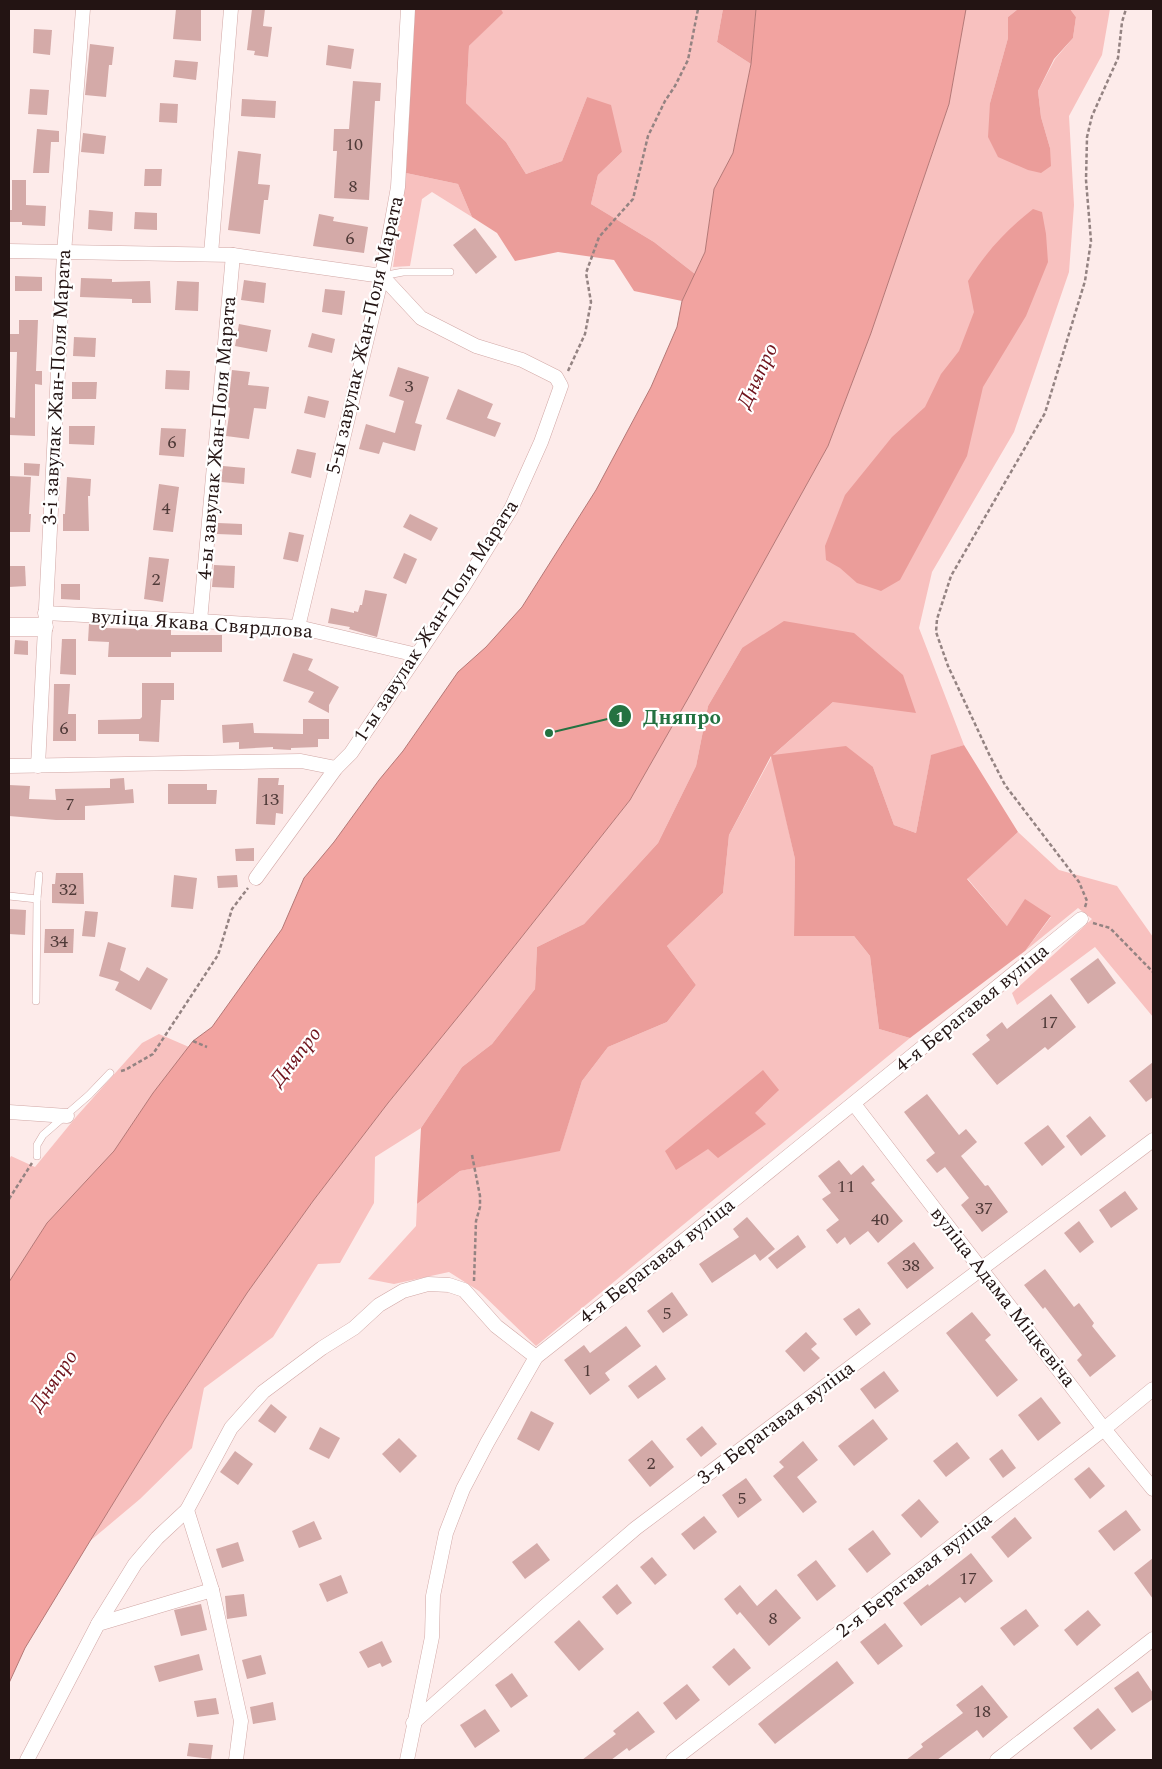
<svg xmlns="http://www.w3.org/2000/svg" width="1162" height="1769" viewBox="0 0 1162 1769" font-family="Spectral,serif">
<rect width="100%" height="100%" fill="#fdebea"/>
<!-- green -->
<g fill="#f8c1bf">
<path d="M501,9h222l-6,33 34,22 -18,89 -19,36 -9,63 -10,22 -41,-32 -63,-38 7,-29 24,-23 -35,-55 -25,64 -36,13 -20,-32 -40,-39 3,-57 33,-33z"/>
<path d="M966,9h52l-10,8v21l-18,65 60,45 -9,-31 -3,-26 17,-32 18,-21 3,-21 -6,-8h40l-8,46 -33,61 5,89 -5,67 -55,160 -82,140 -13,56 45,117 -33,11 -15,77 -22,-8 -21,-58 -101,-11 23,103 -1,77h60l16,20 9,73 31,9 -374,308 -57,-55 -30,-19 -55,12 -26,-5 48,-53 1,-22 43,-33 100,-21 22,-69 26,-34 59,-25 29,-37 -29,-39 56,-53 6,-58 43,-79 61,-54 -91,-54 -34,58 -12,60 -38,77 -74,81 -47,23 -2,42 -43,55 -30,23 -41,61 -46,29 -1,46 -34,60 -22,1 -45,73 -69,51 -12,60 -52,51 -50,42 75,-122 82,-126 66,-92 75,-98 87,-107 155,-196 60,-105 138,-249 43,-113 78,-229z"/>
<path d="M406,173l52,11 14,33 -40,-25 -10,7 -12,67 -17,1z"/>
<path d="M1018,832l41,38 58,16 36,51v80l-58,-70 -78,58 -5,-12 80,-74 -14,-11 -53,43 26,-34 -44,9 -40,-48z"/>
<path d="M159,1034l30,13 -36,46 -39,58 -67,72 -38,59v-122l2,-4 24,11 41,-50 66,-74z"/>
</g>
<!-- forest -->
<g fill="#eb9d9a">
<path d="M415,9h86l2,4 -34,33 -3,57 40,39 20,32 36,-13 25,-64 24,8 11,47 -24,23 -7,29 63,38 41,32 -13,27 -48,-10 -20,-31 -56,-8 -43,9 -18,-28 -25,-16 -14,-33 -52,-11z"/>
<path d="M723,9h33l-5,55 -34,-22z"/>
<path d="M1018,9h52l6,8 -3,21 -19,21 -16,32 3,26 9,31 1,18 -10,7 -13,-3 -30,-13 -10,-20 2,-34 18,-65v-21z"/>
<path d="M1033,209l9,3 4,22 2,28 -22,54 -43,71 -16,69 -67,124 -19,11 -24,-8 -17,-15 -14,-8 -1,-14 20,-51 47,-58 33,-30 16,-33 18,-23 15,-39 -6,-31c19,-30 37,-50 65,-72z"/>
<path d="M784,621l70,12 49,42 13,38 -83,-11 -60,53 73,-9 27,21 21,58 22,8 15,-78 33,-10 54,87 -51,47 40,47 18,-27 26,17 -26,35 -115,87 -31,-9 -9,-73 -16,-20h-60l1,-77 -24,-103 -42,79 -6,58 -56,53 29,39 -29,37 -59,25 -26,34 -22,70 -100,20 -43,33 4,-76 41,-61 30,-23 43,-55 2,-42 47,-23 74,-81 38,-77 12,-60 34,-58z"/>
<path d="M763,1070l16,20 -24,23 11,11 -48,34 -10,-9 -32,21 -11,-19z"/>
</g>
<!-- water -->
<path fill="#f2a3a0" stroke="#b47876" d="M756,9h210l-17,95 -78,229 -43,113 -138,249 -60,105 -155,196 -87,107 -75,98 -66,92 -82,126 -75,122 -65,107 -16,35v-401l38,-59 67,-72 39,-58 40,-52 19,-14 70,-98 22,-51 30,-36 45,-62 24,-29 55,-79 28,-25 36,-40 74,-117 55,-103 26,-60 5,-26 23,-49 9,-63 19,-36 18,-89z"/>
<!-- building -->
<g fill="#d4aaa8">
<path d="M176,9h25v32l-28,-2z"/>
<path d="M252,9h13l-2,17 9,1 -4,30 -14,-2 1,-4 -8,-1z"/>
<path d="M34,29l18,1 -2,25 -17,-2z"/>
<path d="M90,44l24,3 -2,18h-3l-3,32 -21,-2z"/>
<path d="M328,45l26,4 -3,20 -25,-4z"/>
<path d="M175,60l23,2 -2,18 -23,-3z"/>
<path d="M353,81l28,2 -1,18h-5l-6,99 -35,-2 3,-47h-4l1,-22h15z"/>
<path d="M30,89l19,1 -2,25 -19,-1z"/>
<path d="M242,99l34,2 -1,17 -34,-2z"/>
<path d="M160,103l18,1 -1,19 -18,-1z"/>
<path d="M37,129l22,2v11h-8l-2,31h-16z"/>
<path d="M83,133l23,3 -2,18 -23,-2z"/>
<path d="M238,151l23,3 -3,30 12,1 -2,15h-4l-4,34 -32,-4z"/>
<path d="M145,169h17l-1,17h-17z"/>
<path d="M12,180h14v25l20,1 -1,20 -23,-1v-3h-13v-12h3z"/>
<path d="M89,210l24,2 -1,19 -24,-2z"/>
<path d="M135,212l22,1v17l-23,-1z"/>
<path d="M319,214l15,3 -1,4 35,6 -4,26 -51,-7z"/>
<path d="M475,228l22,29 -21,17 -23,-29z"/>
<path d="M15,276l27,1v14h-27z"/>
<path d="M81,278l31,1v3l38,-1 1,22h-19v-4l-52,-2z"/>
<path d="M244,280l22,3 -2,20 -23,-3z"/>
<path d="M177,281l22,1 -1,29 -23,-1z"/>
<path d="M325,289l20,2 -3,24 -20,-3z"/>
<path d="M19,320h19l-2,51h6v14l-7,-1v52l-26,-1v-18l6,1 2,-66h-7v-18h9z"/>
<path d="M239,324l32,6 -4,22 -32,-6z"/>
<path d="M312,333l23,6 -3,14 -24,-6z"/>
<path d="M74,337l22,1 -1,19 -22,-1z"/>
<path d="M398,367l31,10 -14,46 7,2 -7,26 -32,-9 -4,12 -20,-5 7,-25 29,9 9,-32 -15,-5z"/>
<path d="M166,370l24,1 -1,19 -24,-1z"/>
<path d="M232,370l18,2 -2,13 21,2 -3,22 -12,-1 -5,31 -23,-3 4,-28 -2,-1z"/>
<path d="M72,382h25l-1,17h-24z"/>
<path d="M458,389l35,15 -6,14 14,5 -6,14 -49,-18z"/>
<path d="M308,396l21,5 -4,17 -21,-5z"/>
<path d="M69,426h26l-1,19 -25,-1z"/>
<path d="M161,428l25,1 -2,28 -25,-2z"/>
<path d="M297,449l19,4 -5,25 -20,-5z"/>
<path d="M24,463l16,1 -1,12 -15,-1z"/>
<path d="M223,466l22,2 -1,16 -23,-2z"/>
<path d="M9,476l22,1 -2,37h2l-1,18h-21z"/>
<path d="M67,477l24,2 -1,17h-2l1,35h-26v-17h2z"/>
<path d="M159,484l20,3 -6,45 -20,-2z"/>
<path d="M410,514l28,14 -7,13 -28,-14z"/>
<path d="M218,523l24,1v11l-25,-1z"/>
<path d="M289,532l15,3 -6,27 -15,-3z"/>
<path d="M404,553l13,6 -11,25 -13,-6z"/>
<path d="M149,557l20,2 -6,43 -19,-3z"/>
<path d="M214,565l21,1 -1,22 -22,-1z"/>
<path d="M9,566h16l1,20 -17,1z"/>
<path d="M61,584h19v16l-19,-1z"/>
<path d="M365,590l22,4 -10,43 -28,-8 1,-2 -22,-4 3,-15 23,5v-2l4,1 2,-7h2z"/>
<path d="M89,624l16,1v3l66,2v5h51v17h-51v5h-63l1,-15 -21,-1z"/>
<path d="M62,639h14v36l-16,-1z"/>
<path d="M15,640l13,1v14l-14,-1z"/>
<path d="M293,653l20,6 -5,11 31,17 -10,18v8l-21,-11 6,-10 -31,-11z"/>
<path d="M142,683h32v17h-13l-2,42 -20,-1v-7h-41v-14l42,-1 2,-2z"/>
<path d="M54,684h16l-2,30h8v27h-23z"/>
<path d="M303,719h26v20h-11v8l-27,1v2l-18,-1v-2l-34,2v-7l-16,1 -1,-18 31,-2 1,10 49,1z"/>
<path d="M124,778l1,12 8,-1 1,14 -49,3v14h-29l-47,-4v-31l21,1 -1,13 27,1 -1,-11 55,-1v-9z"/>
<path d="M258,778h21l-1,7h6l-1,29 -7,-1 -1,12 -19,-1z"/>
<path d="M168,784h39v6h10l-1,14h-48z"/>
<path d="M254,848v13h-18l-1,-12z"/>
<path d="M56,873h27l1,31 -32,-1v-19h3z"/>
<path d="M174,875l23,3 -4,31 -22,-2z"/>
<path d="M237,875l1,12 -20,1 -1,-12z"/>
<path d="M9,909l17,1 -1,25 -16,-1z"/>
<path d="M85,911l13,1 -3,25 -13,-1z"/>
<path d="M45,929h29l-1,24h-29z"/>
<path d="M108,942l18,6 -6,22 19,11 8,-14 21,12 -17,31 -36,-20 4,-8 -20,-6z"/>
<path d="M1098,958l18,25 -28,21 -18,-25z"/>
<path d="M1051,994l25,33 -28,23 -3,-3 -48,38 -25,-31 18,-14 -4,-5 16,-13 5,7z"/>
<path d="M1153,1062v35l-7,5 -17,-21z"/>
<path d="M927,1094l32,41 7,-6 11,13 -16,14 24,30 3,-1 20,27 -26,20 -21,-27 8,-7 -24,-31 -8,6 -11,-13 9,-7 -31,-41z"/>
<path d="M1090,1116l16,20 -25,20 -15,-20z"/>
<path d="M1048,1125l17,22 -23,19 -18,-23z"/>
<path d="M839,1160l12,15 12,-10 12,15 -4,3 32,38 -25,22 -10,-12 -18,14 -5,-8 -8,7 -11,-14 13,-10 -17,-21 9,-6 -13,-17z"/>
<path d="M1125,1191l13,18 -27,19 -12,-18z"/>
<path d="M747,1217l28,32 -15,12 -5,-7 -43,29 -13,-19 40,-27 -6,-8z"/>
<path d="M1079,1221l15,21 -14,11 -16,-20z"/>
<path d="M798,1235l8,12 -29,22 -9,-11z"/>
<path d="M914,1242l20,26 -27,21 -20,-26z"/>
<path d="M1045,1269l29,38 5,-4 15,20 -2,3 24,30 -26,21 -13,-17 5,-5 -37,-48 -2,2 -19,-24z"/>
<path d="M672,1292l16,23 -25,18 -16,-22z"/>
<path d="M859,1308l12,16 -15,12 -13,-17z"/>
<path d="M972,1312l19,23 -6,5 33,40 -21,17 -51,-64z"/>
<path d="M626,1326l15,20 -36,27 5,7 -20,15 -26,-35 20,-15 6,8z"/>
<path d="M806,1332l11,12 -6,5 9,9 -16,14 -19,-21z"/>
<path d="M656,1365l10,14 -28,20 -10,-13z"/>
<path d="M884,1371l15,20 -24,18 -15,-20z"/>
<path d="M1041,1397l20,26 -23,18 -20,-26z"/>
<path d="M271,1404l16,13 -12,16 -17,-12z"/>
<path d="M531,1411l23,12 -15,28 -22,-12z"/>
<path d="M873,1419l15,20 -34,27 -16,-20z"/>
<path d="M702,1426l15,18 -16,13 -15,-18z"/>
<path d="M320,1427l20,11 -11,21 -20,-10z"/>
<path d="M399,1438l18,18 -17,17 -18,-19z"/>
<path d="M652,1440l22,27 -24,20 -22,-27z"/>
<path d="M803,1441l15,19 -21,17 20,25 -14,11 -30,-37 11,-9 -5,-5z"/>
<path d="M957,1442l13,16 -24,19 -13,-16z"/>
<path d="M1002,1449l14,19 -13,10 -14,-19z"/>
<path d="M235,1451l18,13 -15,21 -18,-13z"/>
<path d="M1089,1467l16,19 -15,13 -16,-20z"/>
<path d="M746,1478l16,22 -24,18 -16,-23z"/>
<path d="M919,1499l20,23 -18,16 -20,-23z"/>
<path d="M1126,1510l15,20 -27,21 -16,-20z"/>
<path d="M704,1516l13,16 -23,18 -13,-16z"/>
<path d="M1015,1517l17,21 -24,20 -17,-21z"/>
<path d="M314,1521l8,18 -23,9 -7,-17z"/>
<path d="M873,1530l18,24 -24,19 -19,-24z"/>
<path d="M238,1542l6,19 -22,7 -6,-19z"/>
<path d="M537,1543l13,17 -25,19 -13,-17z"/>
<path d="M971,1553l22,28 -28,22 -5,-6 -39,29 -18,-23 25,-19 1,2z"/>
<path d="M652,1557l15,18 -12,10 -15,-18z"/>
<path d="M1153,1558v41l-19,-26z"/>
<path d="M816,1560l20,26 -19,15 -20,-26z"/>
<path d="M341,1575l7,18 -21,9 -8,-18z"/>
<path d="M617,1584l15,19 -15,12 -15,-18z"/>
<path d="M740,1585l17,21 19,-17 25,29 -32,28 -29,-34 -3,3 -13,-16z"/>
<path d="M244,1594l3,22 -20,3 -2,-23z"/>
<path d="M201,1604l6,26 -26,6 -7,-26z"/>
<path d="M1026,1609l13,17 -25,20 -14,-18z"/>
<path d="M1088,1610l13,15 -24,21 -13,-16z"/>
<path d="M579,1620l25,29 -25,22 -25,-29z"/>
<path d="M885,1623l18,23 -25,19 -18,-23z"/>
<path d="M382,1641l10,21 -10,5 -2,-4 -12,5 -9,-16z"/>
<path d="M734,1648l17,20 -22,18 -17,-19z"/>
<path d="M199,1654l4,16 -44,12 -5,-16z"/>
<path d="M261,1655l5,19 -19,5 -5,-19z"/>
<path d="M837,1661l17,22 -79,61 -17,-20z"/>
<path d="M1138,1671l15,22v6l-21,14 -18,-25z"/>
<path d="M512,1673l16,23 -17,12 -16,-23z"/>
<path d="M687,1684l13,16 -24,20 -13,-17z"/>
<path d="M982,1685l26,32 -25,21 -6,-8 -40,30h-31l17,-13 -2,-3 42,-31 -7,-8z"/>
<path d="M216,1698l3,16 -22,3 -3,-16z"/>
<path d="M273,1702l3,18 -23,4 -3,-17z"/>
<path d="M1098,1708l18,22 -25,20 -18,-22z"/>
<path d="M485,1709l15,22 -25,17 -15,-23z"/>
<path d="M638,1711l17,21 -26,19 -2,-3 -16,12h-29l34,-26 -3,-3z"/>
<path d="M189,1743l24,2 -2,14 -24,-3z"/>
</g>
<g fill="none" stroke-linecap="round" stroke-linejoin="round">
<defs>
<g id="service">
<path d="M382,276l21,-4h47"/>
<path d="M9,896l28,3"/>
<path d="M36,1001l1,-102 2,-24"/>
<path d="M37,1156v-11l6,-10 46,-40 21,-22"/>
</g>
<g id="minor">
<path d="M9,251l224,4 149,21 39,42 55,28 46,14 34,17 5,9 -20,56 -30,67 -48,78 -112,166 -15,15 -80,110"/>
<path d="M211,254l20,-245"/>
<path d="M45,613l155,8 98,6 119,28"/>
<path d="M200,621l33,-366"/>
<path d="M298,627l84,-351 16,-89 10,-178"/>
<path d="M9,766l292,-5 35,7"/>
<path d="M38,766l26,-513 19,-244"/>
<path d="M854,1104l250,325 49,60"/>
<path d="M9,1112l58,4"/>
<path d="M98,1624l37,-60 22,-26 30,-28"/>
<path d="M413,1723l131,-116 92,-79 517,-388"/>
<path d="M27,1760l71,-136 114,-34"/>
<path d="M236,1760l5,-39 -29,-131 -25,-80 44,-82 32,-36 59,-44 32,-20 25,-23 24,-14 25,-7 21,1 15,5 32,36 40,31"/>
<path d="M407,1760l25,-123 1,-41 13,-63 17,-44 24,-46 49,-86 151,-119 394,-319"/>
<path d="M673,1760l431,-331 49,-40"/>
<path d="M997,1760l156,-121"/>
</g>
<path id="tertiary" d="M9,627h35"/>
</defs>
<!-- service casing -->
<use href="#service" stroke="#d1a7a5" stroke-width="8"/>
<!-- minor casing -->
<use href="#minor" stroke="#d1a7a5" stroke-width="15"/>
<!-- tertiary casing -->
<use href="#tertiary" stroke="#d1a7a5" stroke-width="19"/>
<!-- path -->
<g stroke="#948382" stroke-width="2.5" stroke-dasharray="4 2.5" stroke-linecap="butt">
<path d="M568,371l17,-37 6,-32 -5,-29 13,-36 34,-38 15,-63 17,-35 10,-15 13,-26 10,-51"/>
<path d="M1085,907l2,-6 -8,-19 -74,-97 -16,-31 -41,-88 -12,-34 1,-13 14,-43 94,-163 40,-132 6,-40 -5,-61 1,-43 5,-21 26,-58 4,-36 4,-13"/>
<path d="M1093,923l17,5 43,44"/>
<path d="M193,1041l14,6"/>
<path d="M121,1071l4,-1 28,-16 65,-99 14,-46 16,-21"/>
<path d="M472,1155l8,41v11l-4,14 -2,60"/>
<path d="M9,1199l23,-36"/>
</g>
<!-- service -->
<use href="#service" stroke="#fff" stroke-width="7"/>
<!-- minor -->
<use href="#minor" stroke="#fff" stroke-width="14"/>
<!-- tertiary -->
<use href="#tertiary" stroke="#fff" stroke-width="18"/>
</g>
<g text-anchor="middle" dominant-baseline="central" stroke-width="4.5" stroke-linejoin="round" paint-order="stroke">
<!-- number labels -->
<g font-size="18" fill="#4f3a38">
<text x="354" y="144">10</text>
<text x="353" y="186">8</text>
<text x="350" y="238">6</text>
<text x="409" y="386">3</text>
<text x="172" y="442">6</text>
<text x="166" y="508">4</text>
<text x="156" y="579">2</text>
<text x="64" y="728">6</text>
<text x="270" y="799">13</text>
<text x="70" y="804">7</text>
<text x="68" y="889">32</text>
<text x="59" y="941">34</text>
<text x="1049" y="1022">17</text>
<text x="846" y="1186">11</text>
<text x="984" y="1208">37</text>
<text x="880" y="1219">40</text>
<text x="911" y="1265">38</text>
<text x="667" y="1313">5</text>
<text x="587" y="1370">1</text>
<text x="651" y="1463">2</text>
<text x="742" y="1498">5</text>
<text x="968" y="1578">17</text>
<text x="773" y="1618">8</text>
<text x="982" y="1711">18</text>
</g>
<!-- street labels -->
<g font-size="20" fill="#231413" stroke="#fff">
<text transform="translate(365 335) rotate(-77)">5-ы завулак Жан-Поля Марата</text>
<text transform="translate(57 387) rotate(-87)">3-і завулак Жан-Поля Марата</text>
<text transform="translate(217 438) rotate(-85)">4-ы завулак Жан-Поля Марата</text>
<text transform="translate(436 621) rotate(-57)">1-ы завулак Жан-Поля Марата</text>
<text transform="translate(202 624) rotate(4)">вуліца Якава Свярдлова</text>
<text transform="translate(972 1008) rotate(-39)">4-я Берагавая вуліца</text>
<text transform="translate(657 1261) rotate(-38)">4-я Берагавая вуліца</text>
<text transform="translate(1003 1297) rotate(52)">вуліца Адама Міцкевіча</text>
<text transform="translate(776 1423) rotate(-37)">3-я Берагавая вуліца</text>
<text transform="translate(914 1575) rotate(-38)">2-я Берагавая вуліца</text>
</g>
<!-- water labels -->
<g font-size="21" font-style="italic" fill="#6f131c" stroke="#fff">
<text transform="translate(758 376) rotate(-65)">Дняпро</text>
<text transform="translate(296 1057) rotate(-52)">Дняпро</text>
<text transform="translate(54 1381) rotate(-56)">Дняпро</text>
</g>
</g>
<!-- callouts -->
<path fill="none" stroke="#247241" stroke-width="2" d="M549 733L620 716"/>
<g fill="#247241" stroke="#fff" stroke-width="2">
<circle cx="549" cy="733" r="5"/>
<circle cx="620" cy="716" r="12"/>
</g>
<g font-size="15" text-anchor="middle" font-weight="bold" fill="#fff">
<text x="620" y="722">1</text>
</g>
<g font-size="21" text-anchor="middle" font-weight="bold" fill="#247241" stroke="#fff" stroke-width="4.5" stroke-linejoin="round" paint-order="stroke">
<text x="682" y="724">Дняпро</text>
</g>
<!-- border -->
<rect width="1162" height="1769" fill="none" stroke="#231413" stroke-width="20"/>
</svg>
